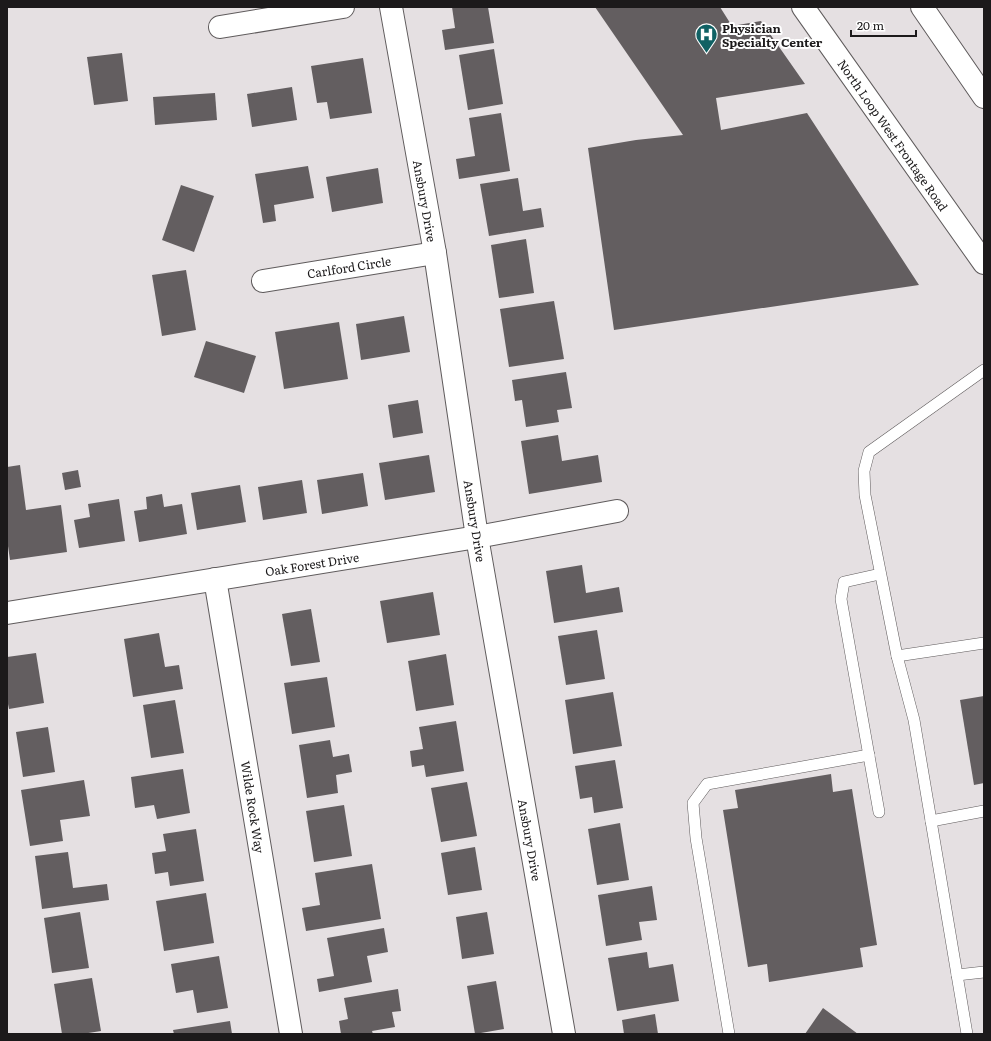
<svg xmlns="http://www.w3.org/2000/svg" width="991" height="1041" viewBox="0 0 991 1041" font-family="Literata,serif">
<rect width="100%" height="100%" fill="#e5e0e2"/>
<!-- building -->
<g fill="#635e60">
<path d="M452,7h36l6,36 -49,7 -3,-20 13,-2z"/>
<path d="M595,7h125l12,19 29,-5 44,63 -89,14 5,32 86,-17 112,172 -305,45 -26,-182 48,-8 47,-5z"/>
<path d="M494,49l9,55 -35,6 -9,-55z"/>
<path d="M122,53l6,48 -34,4 -7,-48z"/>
<path d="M363,58l9,55 -42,6 -3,-17 -10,1 -6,-37z"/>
<path d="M292,87l5,33 -45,7 -5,-33z"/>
<path d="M215,93l2,27 -62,5 -2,-28z"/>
<path d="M501,113l9,58 -51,8 -3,-20 19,-3 -6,-38z"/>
<path d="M308,166l6,32 -40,7 2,16 -13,2 -8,-49z"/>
<path d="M378,168l5,35 -51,9 -6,-35z"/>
<path d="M518,178l5,33 18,-3 3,19 -55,9 -9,-52z"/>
<path d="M181,185l33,11 -20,56 -32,-12z"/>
<path d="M526,239l8,54 -35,5 -8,-53z"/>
<path d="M186,270l10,60 -34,6 -10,-61z"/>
<path d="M554,301l10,58 -55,8 -9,-58z"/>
<path d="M404,316l6,36 -49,8 -5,-36z"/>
<path d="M339,322l9,57 -64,10 -9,-57z"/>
<path d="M206,341l50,15 -12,37 -50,-16z"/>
<path d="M566,372l6,36 -15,2 2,12 -33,5 -4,-27 -7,1 -3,-21z"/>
<path d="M418,400l5,33 -30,5 -5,-33z"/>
<path d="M558,435l4,26 36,-6 4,27 -73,12 -8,-53z"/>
<path d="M429,455l6,37 -50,8 -6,-37z"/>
<path d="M20,465l6,45 35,-5 6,47 -57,8 -3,-21v-72z"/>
<path d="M78,470l3,17 -16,3 -3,-17z"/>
<path d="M363,473l5,33 -46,8 -5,-34z"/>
<path d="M302,480l5,33 -44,7 -5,-33z"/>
<path d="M240,485l6,37 -49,8 -6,-37z"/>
<path d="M162,494l2,13 18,-3 5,30 -48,8 -5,-31 13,-2 -1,-12z"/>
<path d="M119,499l6,42 -46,7 -5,-28 16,-3 -2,-13z"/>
<path d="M582,565l4,28 33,-6 4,25 -69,11 -8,-52z"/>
<path d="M433,592l7,43 -53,8 -7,-42z"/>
<path d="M311,609l9,53 -29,4 -9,-52z"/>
<path d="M597,630l8,49 -39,6 -8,-49z"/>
<path d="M159,633l6,34 14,-2 4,24 -50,8 -9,-58z"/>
<path d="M36,653l8,50 -35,6 -2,-10v-42z"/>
<path d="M446,654l8,51 -38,6 -8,-50z"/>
<path d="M327,677l8,50 -43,7 -8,-51z"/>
<path d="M613,692l9,54 -49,8 -8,-54z"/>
<path d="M984,696v87l-10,2 -14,-85z"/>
<path d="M175,700l9,53 -33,5 -8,-53z"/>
<path d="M456,721l8,50 -38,6 -2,-12 -12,2 -2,-16 13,-2 -4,-22z"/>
<path d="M48,727l7,45 -32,5 -7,-45z"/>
<path d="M330,740l3,17 16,-3 3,18 -16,3 2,18 -31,5 -8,-53z"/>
<path d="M615,760l8,48 -29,5 -2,-16 -12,2 -5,-33z"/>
<path d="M183,769l7,44 -33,6 -3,-14 -19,3 -4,-31z"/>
<path d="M831,774l2,18 19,-3 25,156 -17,3 3,19 -94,15 -2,-18 -19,3 -25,-157 15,-2 -3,-18z"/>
<path d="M84,780l6,36 -30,4 3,21 -33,5 -9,-56z"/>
<path d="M467,782l10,54 -36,6 -10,-54z"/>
<path d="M344,805l8,51 -38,6 -8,-51z"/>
<path d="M620,823l9,57 -32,5 -9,-56z"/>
<path d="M196,829l8,52 -34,5 -2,-14 -13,2 -3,-21 14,-2 -3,-17z"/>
<path d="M475,847l7,43 -34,5 -7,-42z"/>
<path d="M68,852l5,36 34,-4 2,16 -67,9 -7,-53z"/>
<path d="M372,864l9,55 -75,12 -4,-23 18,-3 -5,-32z"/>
<path d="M652,886l5,34 -18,2 3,18 -36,6 -8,-51z"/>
<path d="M206,893l8,50 -50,8 -8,-50z"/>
<path d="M80,912l9,56 -37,5 -8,-55z"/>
<path d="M487,912l7,42 -32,5 -6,-42z"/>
<path d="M384,928l4,24 -21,4 5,26 -53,10 -2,-13 17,-3 -7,-38z"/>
<path d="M647,952l2,16 24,-4 6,37 -62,10 -9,-53z"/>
<path d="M219,956l9,52 -31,5 -4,-23 -17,3 -5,-29z"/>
<path d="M92,978l9,53 -19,3h-20l-8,-50z"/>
<path d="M496,981l8,48 -29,5 -8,-48z"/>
<path d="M398,989l3,22 -9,1 3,15 -23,4 1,3h-32l-2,-13 9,-2 -4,-21z"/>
<path d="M823,1008l35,26h-53z"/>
<path d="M655,1014l3,20h-34l-2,-14z"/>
<path d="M230,1021l2,13h-58l-1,-4z"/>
</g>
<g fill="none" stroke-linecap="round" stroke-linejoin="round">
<defs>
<g id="lane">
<path d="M897,656l87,-13"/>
<path d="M879,812l-38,-213 3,-17 36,-8"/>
<path d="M931,821l53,-10"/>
<path d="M957,975l27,-3"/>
<path d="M729,1034l-33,-196 -3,-35 14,-19 162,-29"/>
<path d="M967,1034l-53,-314 -17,-64 -32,-161 -1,-24 5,-19 115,-82"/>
</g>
<g id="street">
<path d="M391,7l44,246 42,284 87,497"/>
<path d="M220,27l123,-20"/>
<path d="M263,281l172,-28"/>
<path d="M215,579l76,455"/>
<path d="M7,613l470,-76 140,-26"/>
</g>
<path id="secondary" d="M803,7l181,256"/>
<path id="highway" d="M922,7l62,90"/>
</defs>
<!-- lane casing -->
<use href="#lane" stroke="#5f5b5c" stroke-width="12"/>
<!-- street casing -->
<use href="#street" stroke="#5f5b5c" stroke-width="24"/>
<!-- secondary casing -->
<use href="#secondary" stroke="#5f5b5c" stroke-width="24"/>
<!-- highway casing -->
<use href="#highway" stroke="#5f5b5c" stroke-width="24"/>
<!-- lane -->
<use href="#lane" stroke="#fff" stroke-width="11"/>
<!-- street -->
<use href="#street" stroke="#fff" stroke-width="22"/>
<!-- secondary -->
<use href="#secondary" stroke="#fff" stroke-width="22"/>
<!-- highway -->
<use href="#highway" stroke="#fff" stroke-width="22"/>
</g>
<!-- icons -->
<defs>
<symbol id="hospital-pin" viewBox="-11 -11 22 30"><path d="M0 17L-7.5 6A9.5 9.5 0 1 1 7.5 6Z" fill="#106164" stroke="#fff"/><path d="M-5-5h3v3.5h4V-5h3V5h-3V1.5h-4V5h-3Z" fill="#fff"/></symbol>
</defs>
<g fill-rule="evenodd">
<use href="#hospital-pin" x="694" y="22" width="25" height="34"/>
</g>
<g text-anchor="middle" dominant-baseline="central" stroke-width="4" stroke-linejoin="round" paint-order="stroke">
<!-- poi labels -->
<g font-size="12" font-weight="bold" fill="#1c1a1b" stroke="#fff" text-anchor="start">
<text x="722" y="28">Physician<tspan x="722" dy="14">Specialty Center</tspan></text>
</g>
<!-- street labels -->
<g font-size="12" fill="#1c1a1b" stroke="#fff">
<text transform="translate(893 135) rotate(55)">North Loop West Frontage Road</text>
<text transform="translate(425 201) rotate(80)">Ansbury Drive</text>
<text transform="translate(349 267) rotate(-9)">Carlford Circle</text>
<text transform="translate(475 521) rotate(81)">Ansbury Drive</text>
<text transform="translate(312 564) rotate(-9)">Oak Forest Drive</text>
<text transform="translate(253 807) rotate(81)">Wilde Rock Way</text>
<text transform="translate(530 840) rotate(80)">Ansbury Drive</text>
</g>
</g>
<!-- border -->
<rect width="991" height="1041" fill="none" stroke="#1c1a1b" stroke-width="16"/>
<!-- scale -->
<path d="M851 30v6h65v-6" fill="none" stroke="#1c1a1b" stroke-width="2"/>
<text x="857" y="30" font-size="12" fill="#1c1a1b" stroke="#ffffff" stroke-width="3" paint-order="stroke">20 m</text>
</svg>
